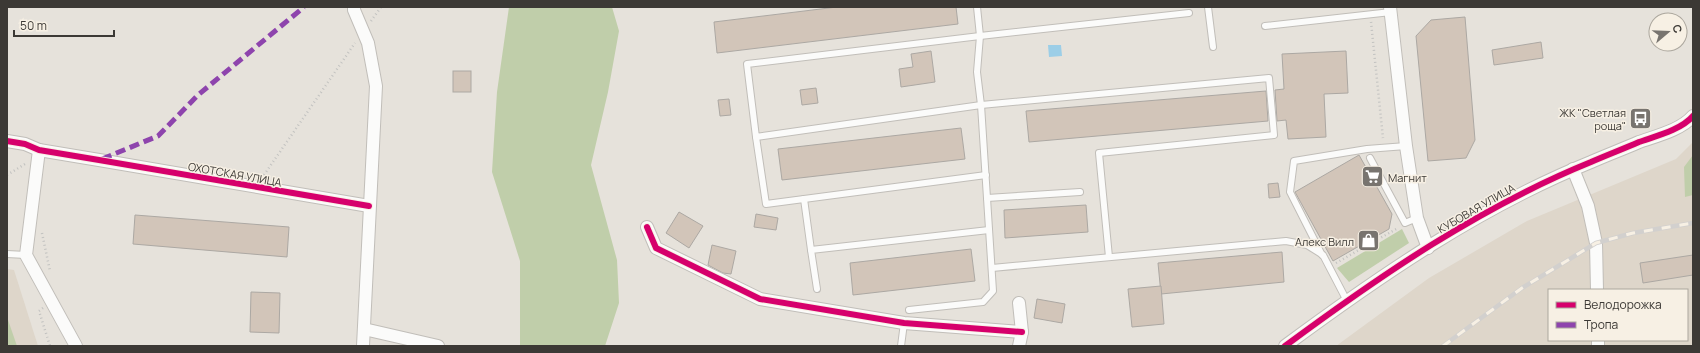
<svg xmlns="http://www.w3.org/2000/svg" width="1700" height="353" viewBox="0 0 1700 353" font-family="Manrope,sans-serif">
<rect width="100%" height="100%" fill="#e6e2db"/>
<!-- built -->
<g fill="#ded6ca" fill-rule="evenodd">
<path d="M1693,142v204h-357l93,-68 98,-57 149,-62zM1549,290h138v50h-138z"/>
<path d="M7,269l7,1 24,76h-31z"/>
</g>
<!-- green -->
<g fill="#c0ceaa">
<path d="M509,7h103l7,24 -11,61 -17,73 26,95 2,43 -14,43h-85v-85l-28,-89 5,-80z"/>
<path d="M1693,155v40l-8,2 -1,-30z"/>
<path d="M1402,229l7,14 -60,39 -12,-14z"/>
<path d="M7,317l10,29h-10z"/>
</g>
<!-- water -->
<path fill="#9ccee7" d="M1061,45l1,11 -13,1 -1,-12z"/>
<!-- building -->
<g fill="#d2c5b9" stroke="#aca8a3">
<path d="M837,7h119l2,17 -241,29 -3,-31z"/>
<path d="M1465,17l10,123 -9,18 -38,3 -12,-125 15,-16z"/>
<path d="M1541,42l2,16 -49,7 -2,-15z"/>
<path d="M931,51l4,31 -34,5 -2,-18 14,-2 -2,-13z"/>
<path d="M1346,51l2,42 -24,1 2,43 -38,2 -2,-19 -9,1 -2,-31 9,-1 -2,-35z"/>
<rect x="453" y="71" width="18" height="21"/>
<path d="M816,88l2,15 -16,2 -2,-15z"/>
<path d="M1266,91l2,30 -239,21 -3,-31z"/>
<path d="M729,99l2,16 -11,1 -2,-16z"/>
<path d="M961,128l4,31 -183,21 -4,-31z"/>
<path d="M1359,155l33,59 -3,15 -56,32 -38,-69z"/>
<path d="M1278,183l2,14 -11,1 -1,-14z"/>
<path d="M1086,205l2,27 -83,6 -1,-28z"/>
<path d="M679,212l24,14 -14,22 -23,-15z"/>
<path d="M756,214l22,4 -2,12 -22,-3z"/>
<path d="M135,215l154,12 -2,30 -154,-13z"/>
<path d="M712,245l24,6 -5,23 -8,-1 -15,-8z"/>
<path d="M971,249l4,32 -122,14 -3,-32z"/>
<path d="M1282,252l2,30 -123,12 -3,-31z"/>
<path d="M1693,255v20l-50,8 -3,-20z"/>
<path d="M1161,286l3,38 -32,3 -4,-38z"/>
<path d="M251,292l29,1 -1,40 -29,-1z"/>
<path d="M1037,299l28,5 -3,19 -28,-5z"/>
</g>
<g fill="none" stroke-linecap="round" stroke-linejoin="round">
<defs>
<g id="service">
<path d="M1208,7l5,40"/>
<path d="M1265,26l126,-14"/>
<path d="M756,137l10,67 220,-29"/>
<path d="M1370,158l35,65 12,-5"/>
<path d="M987,198l93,-6"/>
<path d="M804,199l7,51"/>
<path d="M7,254l19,1"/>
<path d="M1322,255l-32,-63 4,-31 73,-12 39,-3"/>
<path d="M1109,257l-10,-104 175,-18 -5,-57 -288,27 -225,32 -9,-73 233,-28 209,-23"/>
<path d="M992,268l294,-27 21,4 16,10 24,46"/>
<path d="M817,289l-6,-39 178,-20"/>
<path d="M909,310l74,-8 10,-11 -12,-186 -4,-33 3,-36 -3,-29"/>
<path d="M901,346l3,-23"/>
</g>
<g id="minor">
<path d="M354,7v3l14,33 8,43 -13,260"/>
<path d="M1390,7l16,139 11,72 11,30"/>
<path d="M7,141l18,3 14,6 60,10 270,46"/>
<path d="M39,150l-13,105 50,91"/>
<path d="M1573,169l15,37 8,37 1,47"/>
<path d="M647,227l9,21 104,51 144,24 118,9"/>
<path d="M364,329l74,17"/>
<path d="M1598,340v6"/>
<path d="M1019,346l3,-14 -3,-29"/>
<path d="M1285,346c96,-71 195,-139 306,-184 16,-7 32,-13 48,-20 17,-6 42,-12 54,-26"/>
</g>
</defs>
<!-- service casing -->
<use href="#service" stroke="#c1beb9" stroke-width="8"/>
<!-- minor casing -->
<use href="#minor" stroke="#c1beb9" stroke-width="14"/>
<!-- path -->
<g stroke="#c2c2c0" stroke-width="2.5" stroke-dasharray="1 3" stroke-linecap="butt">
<path d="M371,21l10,-14"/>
<path d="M1371,22l12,116"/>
<path d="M7,175l18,-11"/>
<path d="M264,175l91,-132"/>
<path d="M42,233l8,38"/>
<path d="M1336,263l62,-35"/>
<path d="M43,308l-4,3 11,35"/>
</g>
<!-- service -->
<use href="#service" stroke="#fbfbfa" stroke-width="6"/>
<!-- minor -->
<use href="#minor" stroke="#fbfbfa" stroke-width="12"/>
<defs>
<path id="rail" d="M1443,346l79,-58 74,-45 37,-10 60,-10"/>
</defs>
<!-- rail casing -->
<use href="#rail" stroke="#d2d0ce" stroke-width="4.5"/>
<!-- rail -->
<use href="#rail" stroke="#f7f0e4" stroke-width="3" stroke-dasharray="9" stroke-linecap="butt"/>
<!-- quiet -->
<path stroke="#8e44ad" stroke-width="5" stroke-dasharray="10 5" stroke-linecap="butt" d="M102,159l56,-23 40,-41 106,-88"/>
<defs>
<g id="cycleway">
<path d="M7,141l18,3 14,6 60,10 270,46"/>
<path d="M647,227l9,21 104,51 144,24 118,9"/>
<path d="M1285,346c96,-71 195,-139 306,-184 16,-7 32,-13 48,-20 17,-6 42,-12 54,-26"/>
</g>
</defs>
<!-- cycleway casing -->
<use href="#cycleway" stroke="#f7f0e4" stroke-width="8"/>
<!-- cycleway -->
<use href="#cycleway" stroke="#d6006c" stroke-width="6"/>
</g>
<!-- icons -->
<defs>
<symbol id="bus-square" viewBox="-11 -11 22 22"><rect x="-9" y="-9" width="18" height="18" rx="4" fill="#78746f" stroke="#f7f0e4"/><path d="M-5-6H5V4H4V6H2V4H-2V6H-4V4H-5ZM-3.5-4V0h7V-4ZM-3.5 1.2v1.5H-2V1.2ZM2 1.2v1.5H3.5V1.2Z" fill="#fff"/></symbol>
<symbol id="supermarket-square" viewBox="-11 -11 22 22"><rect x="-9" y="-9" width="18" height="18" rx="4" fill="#78746f" stroke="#f7f0e4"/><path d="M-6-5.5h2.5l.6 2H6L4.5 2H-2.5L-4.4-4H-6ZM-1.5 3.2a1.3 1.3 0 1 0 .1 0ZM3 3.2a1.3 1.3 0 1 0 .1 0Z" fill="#fff"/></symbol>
<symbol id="shop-square" viewBox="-11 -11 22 22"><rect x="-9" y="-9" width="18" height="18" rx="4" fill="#78746f" stroke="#f7f0e4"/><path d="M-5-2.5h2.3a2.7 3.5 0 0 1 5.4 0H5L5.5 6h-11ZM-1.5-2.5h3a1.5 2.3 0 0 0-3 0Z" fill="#fff"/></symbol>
</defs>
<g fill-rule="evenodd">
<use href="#bus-square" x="1628" y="106" width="25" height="25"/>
<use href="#supermarket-square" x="1360" y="164" width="25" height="25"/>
<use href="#shop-square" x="1356" y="228" width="25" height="25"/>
</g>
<g text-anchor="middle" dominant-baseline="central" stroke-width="3" stroke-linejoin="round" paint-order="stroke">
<!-- poi labels -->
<g font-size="11" fill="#3c3935" stroke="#f7f0e4" text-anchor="end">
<text x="1626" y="112">ЖК "Светлая<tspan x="1626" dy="13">роща"</tspan></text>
<text x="1388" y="177" text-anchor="start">Магнит</text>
<text x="1354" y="241">Алекс Вилл</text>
</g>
<!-- street labels -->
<g font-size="11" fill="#3c3935" stroke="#f7f0e4">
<text transform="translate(235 174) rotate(10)">ОХОТСКАЯ УЛИЦА</text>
<text transform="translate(1476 208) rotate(-30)">КУБОВАЯ УЛИЦА</text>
</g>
</g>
<!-- border -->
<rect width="1700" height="353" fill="none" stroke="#3c3935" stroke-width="16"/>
<!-- legend -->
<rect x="1548" y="289" width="140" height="52" fill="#f7f0e4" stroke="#aca79e"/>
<rect x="1556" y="302" width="20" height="6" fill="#d6006c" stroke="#aca79e"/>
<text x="1584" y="309" font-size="12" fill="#3c3935">Велодорожка</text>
<rect x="1556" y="322" width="20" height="6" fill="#8e44ad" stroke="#aca79e"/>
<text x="1584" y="329" font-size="12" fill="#3c3935">Тропа</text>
<!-- north arrow -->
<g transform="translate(1668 32) rotate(71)"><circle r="19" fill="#f7f0e4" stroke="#aca79e"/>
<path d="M0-3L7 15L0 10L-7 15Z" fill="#78746f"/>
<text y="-6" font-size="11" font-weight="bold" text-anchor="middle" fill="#3c3935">С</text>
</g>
<!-- scale -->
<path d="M14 30v6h100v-6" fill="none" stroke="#3c3935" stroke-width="2"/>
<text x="20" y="30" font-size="12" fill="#3c3935" stroke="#f7f0e4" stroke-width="3" paint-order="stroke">50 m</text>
</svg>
